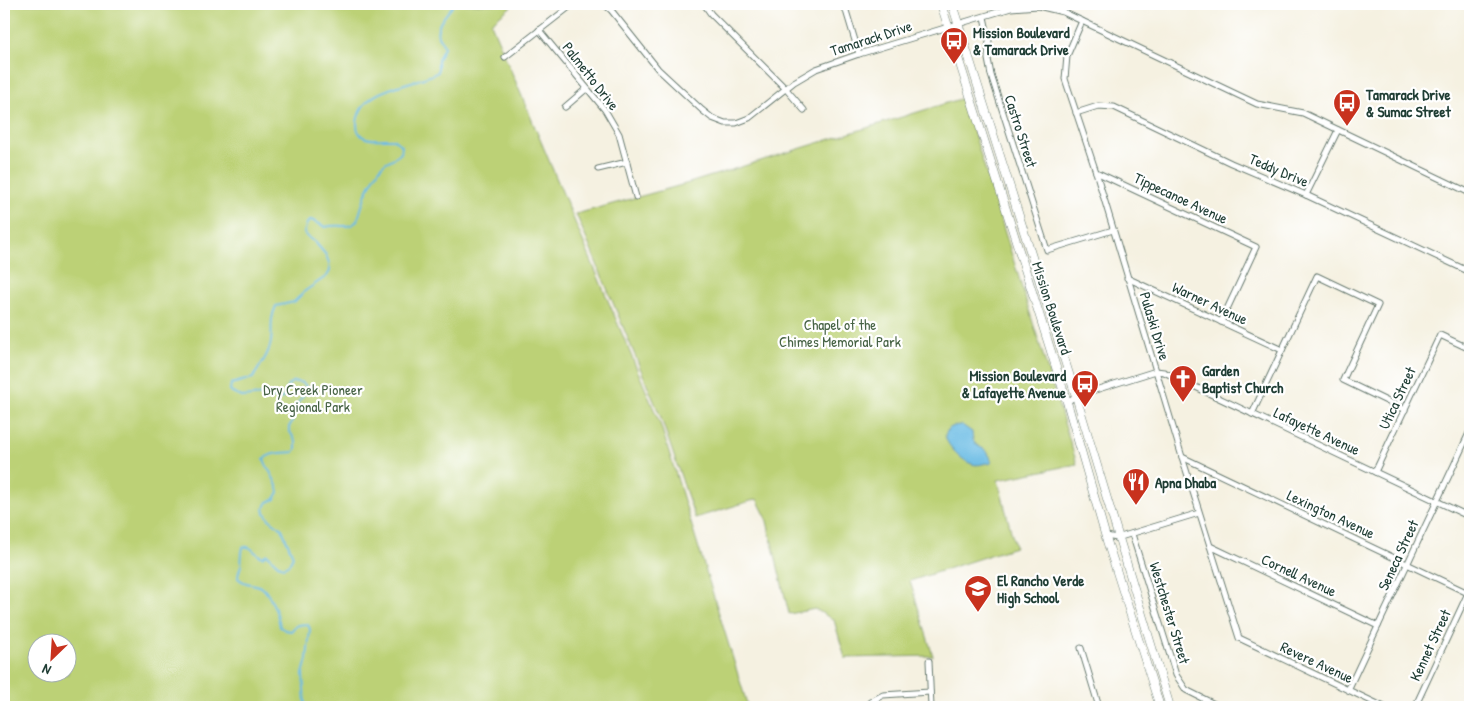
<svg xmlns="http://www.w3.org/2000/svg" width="1474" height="711" viewBox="0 0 1474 711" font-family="'Patrick Hand',sans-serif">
<rect width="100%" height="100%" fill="#fff"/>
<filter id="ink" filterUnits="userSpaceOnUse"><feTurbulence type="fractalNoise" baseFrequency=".02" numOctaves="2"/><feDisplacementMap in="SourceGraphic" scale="10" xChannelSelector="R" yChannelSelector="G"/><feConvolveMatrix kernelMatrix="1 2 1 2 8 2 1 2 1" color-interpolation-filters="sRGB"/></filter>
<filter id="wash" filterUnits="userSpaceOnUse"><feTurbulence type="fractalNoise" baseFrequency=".0096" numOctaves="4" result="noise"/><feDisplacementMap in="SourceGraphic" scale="20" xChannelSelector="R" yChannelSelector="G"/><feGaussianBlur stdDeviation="1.12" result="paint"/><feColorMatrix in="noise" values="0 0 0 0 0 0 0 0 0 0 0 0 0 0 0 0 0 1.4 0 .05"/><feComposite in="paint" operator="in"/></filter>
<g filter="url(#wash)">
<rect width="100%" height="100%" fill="#f5f1e1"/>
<!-- green -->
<g fill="#bcd176" stroke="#6e8755" fill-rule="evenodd">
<path d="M4,4h510l-23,19 170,403 87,281h-744zM38,644h30v30h-30z"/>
<path d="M963,98l114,366 -79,16 17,67 -105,34 23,75 -88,2 -11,-38 -19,-11 -26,5 -23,-97 -9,-18 -62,19 -34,-100 -85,-204 113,-31z"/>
</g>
<!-- water -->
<path fill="#69bbe4" stroke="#447c8c" d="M962,425l10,7c1,19 12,12 17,23 2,2 1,5 3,7l-2,2 -3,-1c-5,1 -10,3 -15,1 -10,-3 -26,-19 -27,-29 3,-8 9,-10 17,-10z"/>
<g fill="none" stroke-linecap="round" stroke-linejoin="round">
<!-- stream -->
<path stroke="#69bbe4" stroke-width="2" d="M303,707l2,-4 -2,-29 4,-15 3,-30 -2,-4c-7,-2 -12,0 -17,6l-6,-1 -5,-3c-1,-10 -11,-38 -21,-41 -8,-3 -14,-1 -21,-8 0,-6 2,-8 3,-13 1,-6 0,-11 2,-18 9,-2 11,7 19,10l5,-3 11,11 6,2 5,-3 4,-8 -11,-27 -13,-10 -4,-6 -1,-5 4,-6 7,-3 4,-7c-3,-13 -11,-21 -15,-33 7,-7 20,-6 30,-7l2,-3v-7l-7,-12v-3l4,-7 2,-13 12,-17c-1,-8 -8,-9 -15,-8l-4,3 -5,13 -5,1 -15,-4 -21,2 -8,-3 -4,-4 1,-6 22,-6c5,-10 14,-20 17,-32 4,-14 -2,-23 6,-40l18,-4 11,-11 22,-15 3,-5 -1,-8 -3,-8 -11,-13 -8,-5 -3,-4 3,-10 4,-3 15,7c10,-4 22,3 30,-5 3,-3 8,-26 12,-33 4,-7 10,-21 17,-26 6,-4 11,-5 16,-10l1,-7 -9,-7c-13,-1 -37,6 -36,-16 4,-38 55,-36 81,-51v-12l6,-13c-1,-5 -4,-7 -6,-11 -4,-11 11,-24 16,-32"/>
</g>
</g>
<g filter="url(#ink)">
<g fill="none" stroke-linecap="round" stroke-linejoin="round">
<defs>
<g id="minor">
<path d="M604,4l7,6 47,59 44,41 10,8 13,5h11l13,-5 45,-36 22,-13 43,-15 152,-46 27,-2 25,6 194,92 46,9 167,80"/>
<path d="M704,4l7,10 75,75 18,21"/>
<path d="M844,4l15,50"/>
<path d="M984,17l5,23 -1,19 3,16 56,175 66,-20"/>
<path d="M1082,21l-15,35 -2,23 31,93 86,285 57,181 145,69"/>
<path d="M539,30l66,80 14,24 17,63"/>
<path d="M505,57l68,-53"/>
<path d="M565,107l21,-18"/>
<path d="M1076,113l22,-7 16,1 117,56 75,32 164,77"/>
<path d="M598,169l29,-7"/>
<path d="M1096,172l160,75 -35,75"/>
<path d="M1306,195l32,-65"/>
<path d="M1127,278l155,72"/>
<path d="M1067,402l9,-6 80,-25 8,1 306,145"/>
<path d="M1252,414l65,-138 61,29 -35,75 62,30"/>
<path d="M1182,457l288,137"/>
<path d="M1375,472l65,-137 30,14"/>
<path d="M1132,534l44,141 10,15 34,17"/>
<path d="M1106,536l11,2 82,-25"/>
<path d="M1210,546l168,80"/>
<path d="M1081,648l18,59"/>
<path d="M929,661l2,46"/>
<path d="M1348,690l122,-259"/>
<path d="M868,707l2,-5 13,-7 47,-3"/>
<path d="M1415,707l53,-114"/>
</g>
<g id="primary">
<path d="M941,4l126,398 40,139 53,166"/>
<path d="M952,4l124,392 94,311"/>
</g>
</defs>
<!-- minor casing -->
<use href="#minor" stroke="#6a7c71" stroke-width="7"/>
<!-- primary casing -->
<use href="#primary" stroke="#6a7c71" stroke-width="9"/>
<!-- minor -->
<use href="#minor" stroke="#fff" stroke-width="5"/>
<!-- primary -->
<use href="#primary" stroke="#fff" stroke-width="8"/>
</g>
</g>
<!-- icons -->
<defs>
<symbol id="bus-pin" viewBox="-11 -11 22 30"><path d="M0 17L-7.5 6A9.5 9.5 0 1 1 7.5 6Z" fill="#c8321e" stroke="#fff"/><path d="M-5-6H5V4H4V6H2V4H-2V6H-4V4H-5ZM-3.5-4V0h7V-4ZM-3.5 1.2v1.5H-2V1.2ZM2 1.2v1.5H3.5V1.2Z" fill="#fff"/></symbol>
<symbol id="church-pin" viewBox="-11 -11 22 30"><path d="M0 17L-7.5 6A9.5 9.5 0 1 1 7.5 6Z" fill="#c8321e" stroke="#fff"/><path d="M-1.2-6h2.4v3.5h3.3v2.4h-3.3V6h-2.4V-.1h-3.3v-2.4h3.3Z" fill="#fff"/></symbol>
<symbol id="restaurant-pin" viewBox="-11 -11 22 30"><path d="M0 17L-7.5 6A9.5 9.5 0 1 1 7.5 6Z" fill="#c8321e" stroke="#fff"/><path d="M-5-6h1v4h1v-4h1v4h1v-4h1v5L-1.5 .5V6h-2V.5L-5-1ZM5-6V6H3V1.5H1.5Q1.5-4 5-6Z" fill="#fff"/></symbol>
<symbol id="school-pin" viewBox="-11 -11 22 30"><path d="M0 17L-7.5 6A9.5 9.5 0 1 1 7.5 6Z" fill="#c8321e" stroke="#fff"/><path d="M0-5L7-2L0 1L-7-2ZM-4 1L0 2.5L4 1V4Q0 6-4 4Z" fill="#fff"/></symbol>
</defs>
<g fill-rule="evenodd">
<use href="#bus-pin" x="938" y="25" width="32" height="43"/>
<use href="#bus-pin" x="1331" y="87" width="32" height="43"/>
<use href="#church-pin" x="1167" y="363" width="32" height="43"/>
<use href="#bus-pin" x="1069" y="368" width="32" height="43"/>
<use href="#restaurant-pin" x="1120" y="466" width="32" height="43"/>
<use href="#school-pin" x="962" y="573" width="32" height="43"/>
</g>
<g text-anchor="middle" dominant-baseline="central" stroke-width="4.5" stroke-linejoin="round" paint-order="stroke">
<!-- poi labels -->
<g font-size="15" font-weight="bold" fill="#1f3d34" stroke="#fff" text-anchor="start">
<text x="973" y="32">Mission Boulevard<tspan x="973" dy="17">&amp; Tamarack Drive</tspan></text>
<text x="1366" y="94">Tamarack Drive<tspan x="1366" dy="17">&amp; Sumac Street</tspan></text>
<text x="1202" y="370">Garden<tspan x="1202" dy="17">Baptist Church</tspan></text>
<text x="1066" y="375" text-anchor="end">Mission Boulevard<tspan x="1066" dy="17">&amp; Lafayette Avenue</tspan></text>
<text x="1155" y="482">Apna Dhaba</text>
<text x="997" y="580">El Rancho Verde<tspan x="997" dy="17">High School</tspan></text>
</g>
<!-- street labels -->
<g font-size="15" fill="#1f3d34" stroke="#fff">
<text transform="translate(871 38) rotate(-18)">Tamarack Drive</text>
<text transform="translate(591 76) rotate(52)">Palmetto Drive</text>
<text transform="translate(1021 131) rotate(72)">Castro Street</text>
<text transform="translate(1279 170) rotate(23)">Teddy Drive</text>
<text transform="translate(1181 198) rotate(25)">Tippecanoe Avenue</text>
<text transform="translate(1210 303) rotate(25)">Warner Avenue</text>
<text transform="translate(1052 308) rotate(72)">Mission Boulevard</text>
<text transform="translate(1155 326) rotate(73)">Pulaski Drive</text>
<text transform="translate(1397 398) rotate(-65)">Utica Street</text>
<text transform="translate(1317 431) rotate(25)">Lafayette Avenue</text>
<text transform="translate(1331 514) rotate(25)">Lexington Avenue</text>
<text transform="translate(1398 555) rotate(-65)">Seneca Street</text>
<text transform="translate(1299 575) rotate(25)">Cornell Avenue</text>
<text transform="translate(1170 613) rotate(73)">Westchester Street</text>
<text transform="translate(1430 645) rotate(-65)">Kennet Street</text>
<text transform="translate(1317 662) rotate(25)">Revere Avenue</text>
</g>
<!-- park labels -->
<g font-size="15" fill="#466244" stroke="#fff">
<text x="840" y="324">Chapel of the<tspan x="840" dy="17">Chimes Memorial Park</tspan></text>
<text x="313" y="389">Dry Creek Pioneer<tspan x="313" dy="17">Regional Park</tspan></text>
</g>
</g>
<!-- margin -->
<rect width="1474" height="711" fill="none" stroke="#fff" stroke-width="20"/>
<!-- north arrow -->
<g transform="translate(52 658) rotate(205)"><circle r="24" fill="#ffffff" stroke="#a5b1ae"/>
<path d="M0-4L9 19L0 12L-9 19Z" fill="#c8321e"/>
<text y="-8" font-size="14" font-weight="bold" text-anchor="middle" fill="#1f3d34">N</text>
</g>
</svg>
